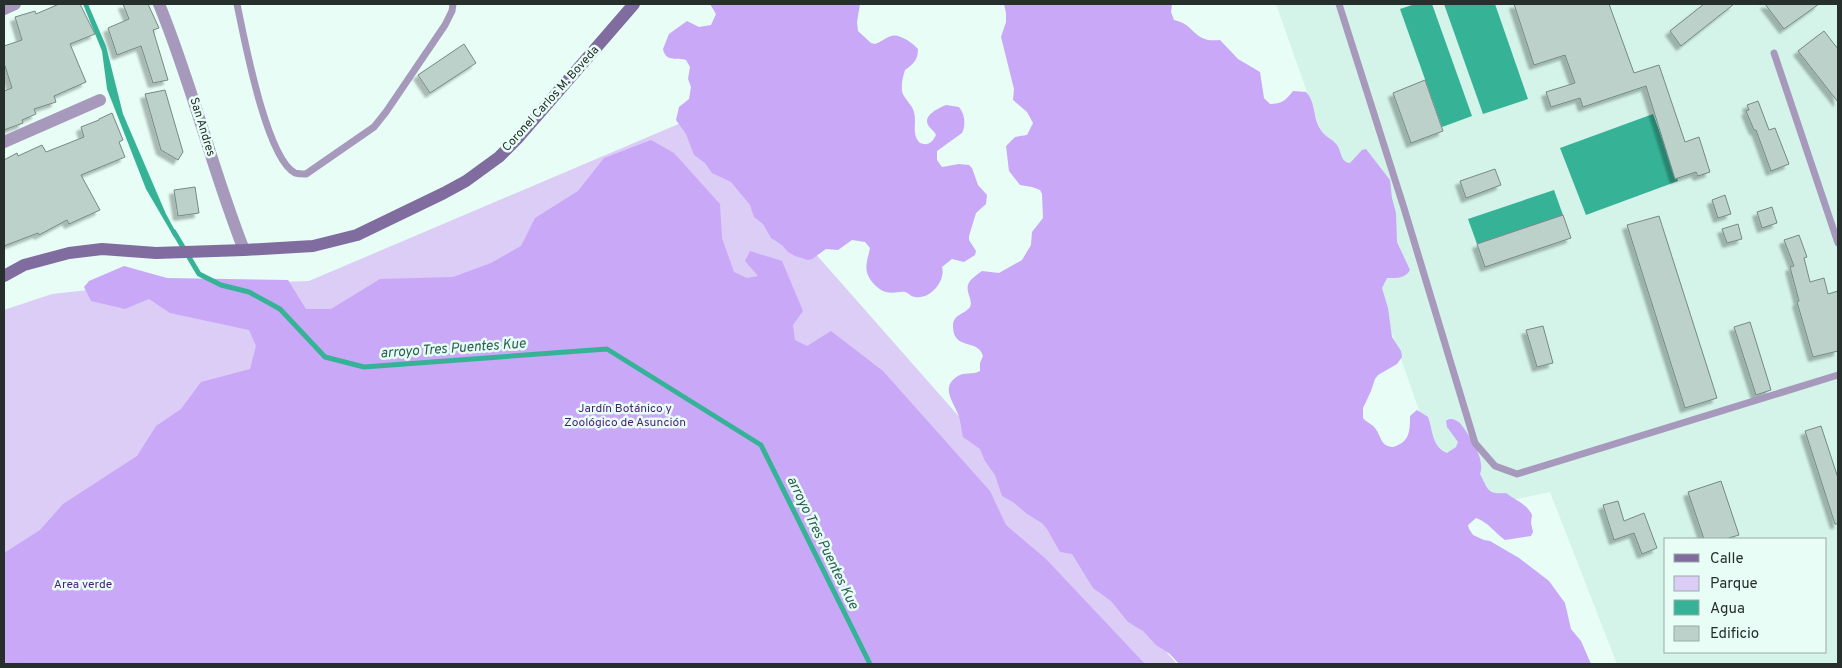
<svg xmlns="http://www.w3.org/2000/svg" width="1842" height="668" viewBox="0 0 1842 668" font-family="Overpass,sans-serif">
<defs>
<filter id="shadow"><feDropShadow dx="-4.5" dy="4.5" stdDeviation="1" flood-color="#0004"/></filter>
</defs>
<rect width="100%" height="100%" fill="#e7fdf6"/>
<!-- built -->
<path fill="#d4f3e9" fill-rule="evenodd" d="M1276,4h562v660h-221l-67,-172 -95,20zM1666,539h160v113h-160z"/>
<!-- green -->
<path fill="#dccdf6" d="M695,117l482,547h-1173v-354l48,-16 64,-7 193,-6z"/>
<!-- forest -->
<g fill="#c9a8f8">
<path d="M710,4h150l-3,18 1,9 13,12 4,1c6,-2 10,-6 16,-8 8,-3 22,7 27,13 0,10 -4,15 -13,21 -2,6 -4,14 -3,21 1,7 10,13 12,21 3,11 -3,22 6,31 8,3 12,0 16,-8 -2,-5 -6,-6 -8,-10 -5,-10 11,-17 18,-20l13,2c6,7 7,18 3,26l-25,18v9l5,7 17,-3 10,1 3,3 6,17 9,10 -1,9 -10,9 -7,23v4l7,11 -1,4 -11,7 -12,-3 -10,8c4,14 -12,33 -27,30 -4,0 -6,-4 -10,-5 -5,-1 -12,2 -19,0 -5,-1 -9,-5 -12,-8 -12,-13 -7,-21 -4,-36l-5,-6 -13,-2 -14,10 -12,-1 -14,10 -4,1 -13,-4 -7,-4 -6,-7 -11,-7 -8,-14 -9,-7 -4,-12 -19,-23 -19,-9 -7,-10 -11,-8 -8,-21 -10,-14 3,-13 10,-8 2,-12 -3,-8 2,-12 -4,-7c-9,-3 -20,3 -23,-11l6,-15 18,-13 12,6 12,-2 5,-11z"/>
<path d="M1004,4h168l-1,8 3,8c23,5 18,23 46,20l18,19 22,13 4,26 6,6c12,0 16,-4 23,-13l13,1c9,9 7,22 12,33 6,13 13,12 19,20 5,7 3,17 13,18l12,-13 4,-1 24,31 2,18 4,15 1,29 13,28c-5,9 -14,8 -23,8l-5,10 6,20 4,29 9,14 1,6 -5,7 -19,11 -3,4 -4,12 -8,17v10c3,4 9,6 12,10 7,9 5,18 18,19 17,-5 17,-16 17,-31l7,-6 11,7c5,14 4,30 19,36l9,-6 2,-5 -11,-15 -1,-6c4,-4 10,-1 14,2 9,12 26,36 20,51 8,15 7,21 26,19 9,7 21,11 26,22l-1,8 2,9 -2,4 -26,4c-10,-7 -17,-18 -29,-22l-8,7 1,4 4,6 11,5 6,1 29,17 30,23 16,22 6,26 10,12 10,23h-412l-9,-10 -14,-9 -13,-14 -15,-9 -17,-21 -18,-13 -21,-34 -12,-2 -13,-23 -5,-6 -15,-9 -14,-12 -11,-6 -7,-21 -10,-14 -5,-12 -17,-12c-2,-8 -2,-16 -5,-23 -5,-13 -18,-27 0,-38 6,-4 15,-1 22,-5v-8l3,-7c-5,-18 -30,-5 -30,-30 0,-12 11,-11 17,-19 4,-7 -7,-17 0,-26 3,-4 8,-7 12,-10l17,2 23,-13 9,-15 1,-13 11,-14 -1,-24 -2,-4 -8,-3 -12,-2 -11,-14 -3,-25 9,-9 12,-2 6,-12 -6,-11 -14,-12 1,-11 -13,-52 5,-15v-9z"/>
<path d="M651,140l23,13 46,51 2,34 12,34 13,6 11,-2 -13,-15 5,-10 32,10 21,50 -10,14 2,15 12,6 24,-15 52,40 107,120 16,34 40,34 99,105h-1141v-111l36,-23 23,-26 74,-48 19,-30 25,-17 20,-27 49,-13 6,-23 -7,-16 -79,-17 -21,-14 -24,10 -34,-8 -7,-14 5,-6 35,-15 43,12 121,2 18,29h25l49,-30 73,-2 38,-14 30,-17 14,-28 43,-27 26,-33z"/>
</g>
<!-- water -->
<g fill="#36b397">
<path d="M83,4h5l18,42 17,68 43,100 12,22 -4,1 -28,-48 -39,-100 -5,-38z"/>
<path d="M1415,4h17l40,112 -30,11 -42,-118z"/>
<path d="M1444,4h51l33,95 -45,15z"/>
<path d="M1653,114l25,67 -92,34 -26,-67z"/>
<path d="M1554,190l9,25 -86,29 -9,-25z"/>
</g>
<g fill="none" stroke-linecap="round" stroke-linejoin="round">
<!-- stream -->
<path stroke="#36b397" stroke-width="5" d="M174,232l25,42 22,11 28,7 31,17 45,48 39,10 243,-18 154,96 109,219"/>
</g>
<!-- building -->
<g fill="#bbd1ca" stroke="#768a84" filter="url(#shadow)">
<path d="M59,4h21l15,30 -25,10 16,38 -32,14 2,6 -22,7 2,5 -14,6 1,3 -19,7v-39l8,-3 -8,-25v-17l18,-6 -7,-23 20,-6 1,3z"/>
<path d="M123,4h25l11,24 -6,2 15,50 -15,3 -12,-37 -24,9 -9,-27 21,-9z"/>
<path d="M1514,4h95l25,69 25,-8 26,77 14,-5 11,35 -12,4 -2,-4 -21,7 -29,-93 -63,21 -3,-9 -29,9 -5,-15 29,-9 -10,-28 -31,10z"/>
<path d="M1704,4h30l-53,42 -11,-15z"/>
<path d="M1765,4h54l-35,25z"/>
<path d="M1824,31l14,18v53l-40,-51z"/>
<path d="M464,44l12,19 -46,30 -12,-18z"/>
<path d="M1425,80l18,51 -32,12 -18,-50z"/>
<path d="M165,90l18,62 -5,8 -17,-10 -16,-56z"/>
<path d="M1758,101l11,29 6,-2 14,36 -18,7 -15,-41h-2l-8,-19 3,-1 -2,-5z"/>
<path d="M112,113l11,27 -4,2 6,15 -44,18 19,35 -31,14 -2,-4 -28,15 -1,-2 -34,13v-86l13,-7 1,3 24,-11 4,7 38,-15 -3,-10 18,-7v-1z"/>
<path d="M1495,169l6,16 -35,13 -6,-17z"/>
<path d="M195,187l4,26 -21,3 -4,-26z"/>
<path d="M1725,195l6,19 -13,4 -6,-18z"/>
<path d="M1772,207l5,16 -15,5 -5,-16z"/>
<path d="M1563,215l8,23 -86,29 -8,-23z"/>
<path d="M1659,216l58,182 -32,10 -58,-183z"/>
<path d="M1738,224l4,15 -15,4 -5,-14z"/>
<path d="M1799,235l8,22 -3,1 6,24 14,-4 4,16 10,-3v60l-25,6 -16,-55 2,-1 -9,-34 4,-1 -10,-26z"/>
<path d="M1750,322l21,68 -15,5 -22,-68z"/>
<path d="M1543,326l10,37 -16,4 -11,-37z"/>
<path d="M1821,426l17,52v46h-3l-30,-93z"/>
<path d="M1721,481l18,54 -14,4h-21l-16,-47z"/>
<path d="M1618,501l6,20 20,-8 13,35 -15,6 -8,-21 -20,7 -11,-35z"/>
</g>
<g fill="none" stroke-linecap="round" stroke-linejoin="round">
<!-- lane -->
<g stroke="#a699bc" stroke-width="7">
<path d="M237,4c7,33 29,154 58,169 3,1 8,1 11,1l68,-47 12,-15 59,-87 7,-14 1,-7"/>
<path d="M1339,4l65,204 71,235 20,23 22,8 321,-99"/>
<path d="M1774,53l64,190"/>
</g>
<!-- street -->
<g stroke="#a699bc" stroke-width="12">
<path d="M159,4c33,80 53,165 85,246"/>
<path d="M4,9l11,-5"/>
<path d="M4,142l96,-42"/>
</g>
<!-- secondary -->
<path stroke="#806c9e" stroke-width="12" d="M4,276l20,-11 45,-12 33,-4 54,4 88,-3 69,-4 44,-11 87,-42 22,-12 33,-24 18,-18 117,-135"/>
</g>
<g text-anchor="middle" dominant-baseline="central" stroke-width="5" stroke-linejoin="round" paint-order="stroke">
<!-- street labels -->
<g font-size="12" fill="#262f2c" stroke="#e7fdf6">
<text transform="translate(551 99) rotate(-48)">Coronel Carlos M. Boveda</text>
<text transform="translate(202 127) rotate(73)">San Andres</text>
</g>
<!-- park labels -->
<g font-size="12" fill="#4b1d78" stroke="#e7fdf6">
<text x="625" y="409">Jardín Botánico y<tspan x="625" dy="14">Zoológico de Asunción</tspan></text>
<text x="83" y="585">Area verde</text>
</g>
<!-- water labels -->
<g font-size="14" font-style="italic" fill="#2b5d50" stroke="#e7fdf6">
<text transform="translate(453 349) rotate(-4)">arroyo Tres Puentes Kue</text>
<text transform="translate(822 543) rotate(64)">arroyo Tres Puentes Kue</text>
</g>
</g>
<!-- border -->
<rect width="1842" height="668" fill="none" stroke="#262f2c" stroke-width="10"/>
<!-- legend -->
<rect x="1664" y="538" width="162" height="115" fill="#e7fdf6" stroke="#9aaba5"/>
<rect x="1674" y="554" width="25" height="8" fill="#806c9e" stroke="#9aaba5"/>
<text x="1710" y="563" font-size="15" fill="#262f2c">Calle</text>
<rect x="1674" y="576" width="25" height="15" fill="#dccdf6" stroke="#9aaba5"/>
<text x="1710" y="588" font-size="15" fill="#262f2c">Parque</text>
<rect x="1674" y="600" width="25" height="15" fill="#36b397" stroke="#9aaba5"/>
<text x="1710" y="613" font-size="15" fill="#262f2c">Agua</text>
<rect x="1674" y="626" width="25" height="15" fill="#bbd1ca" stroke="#9aaba5"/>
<text x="1710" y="638" font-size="15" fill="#262f2c">Edificio</text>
</svg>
